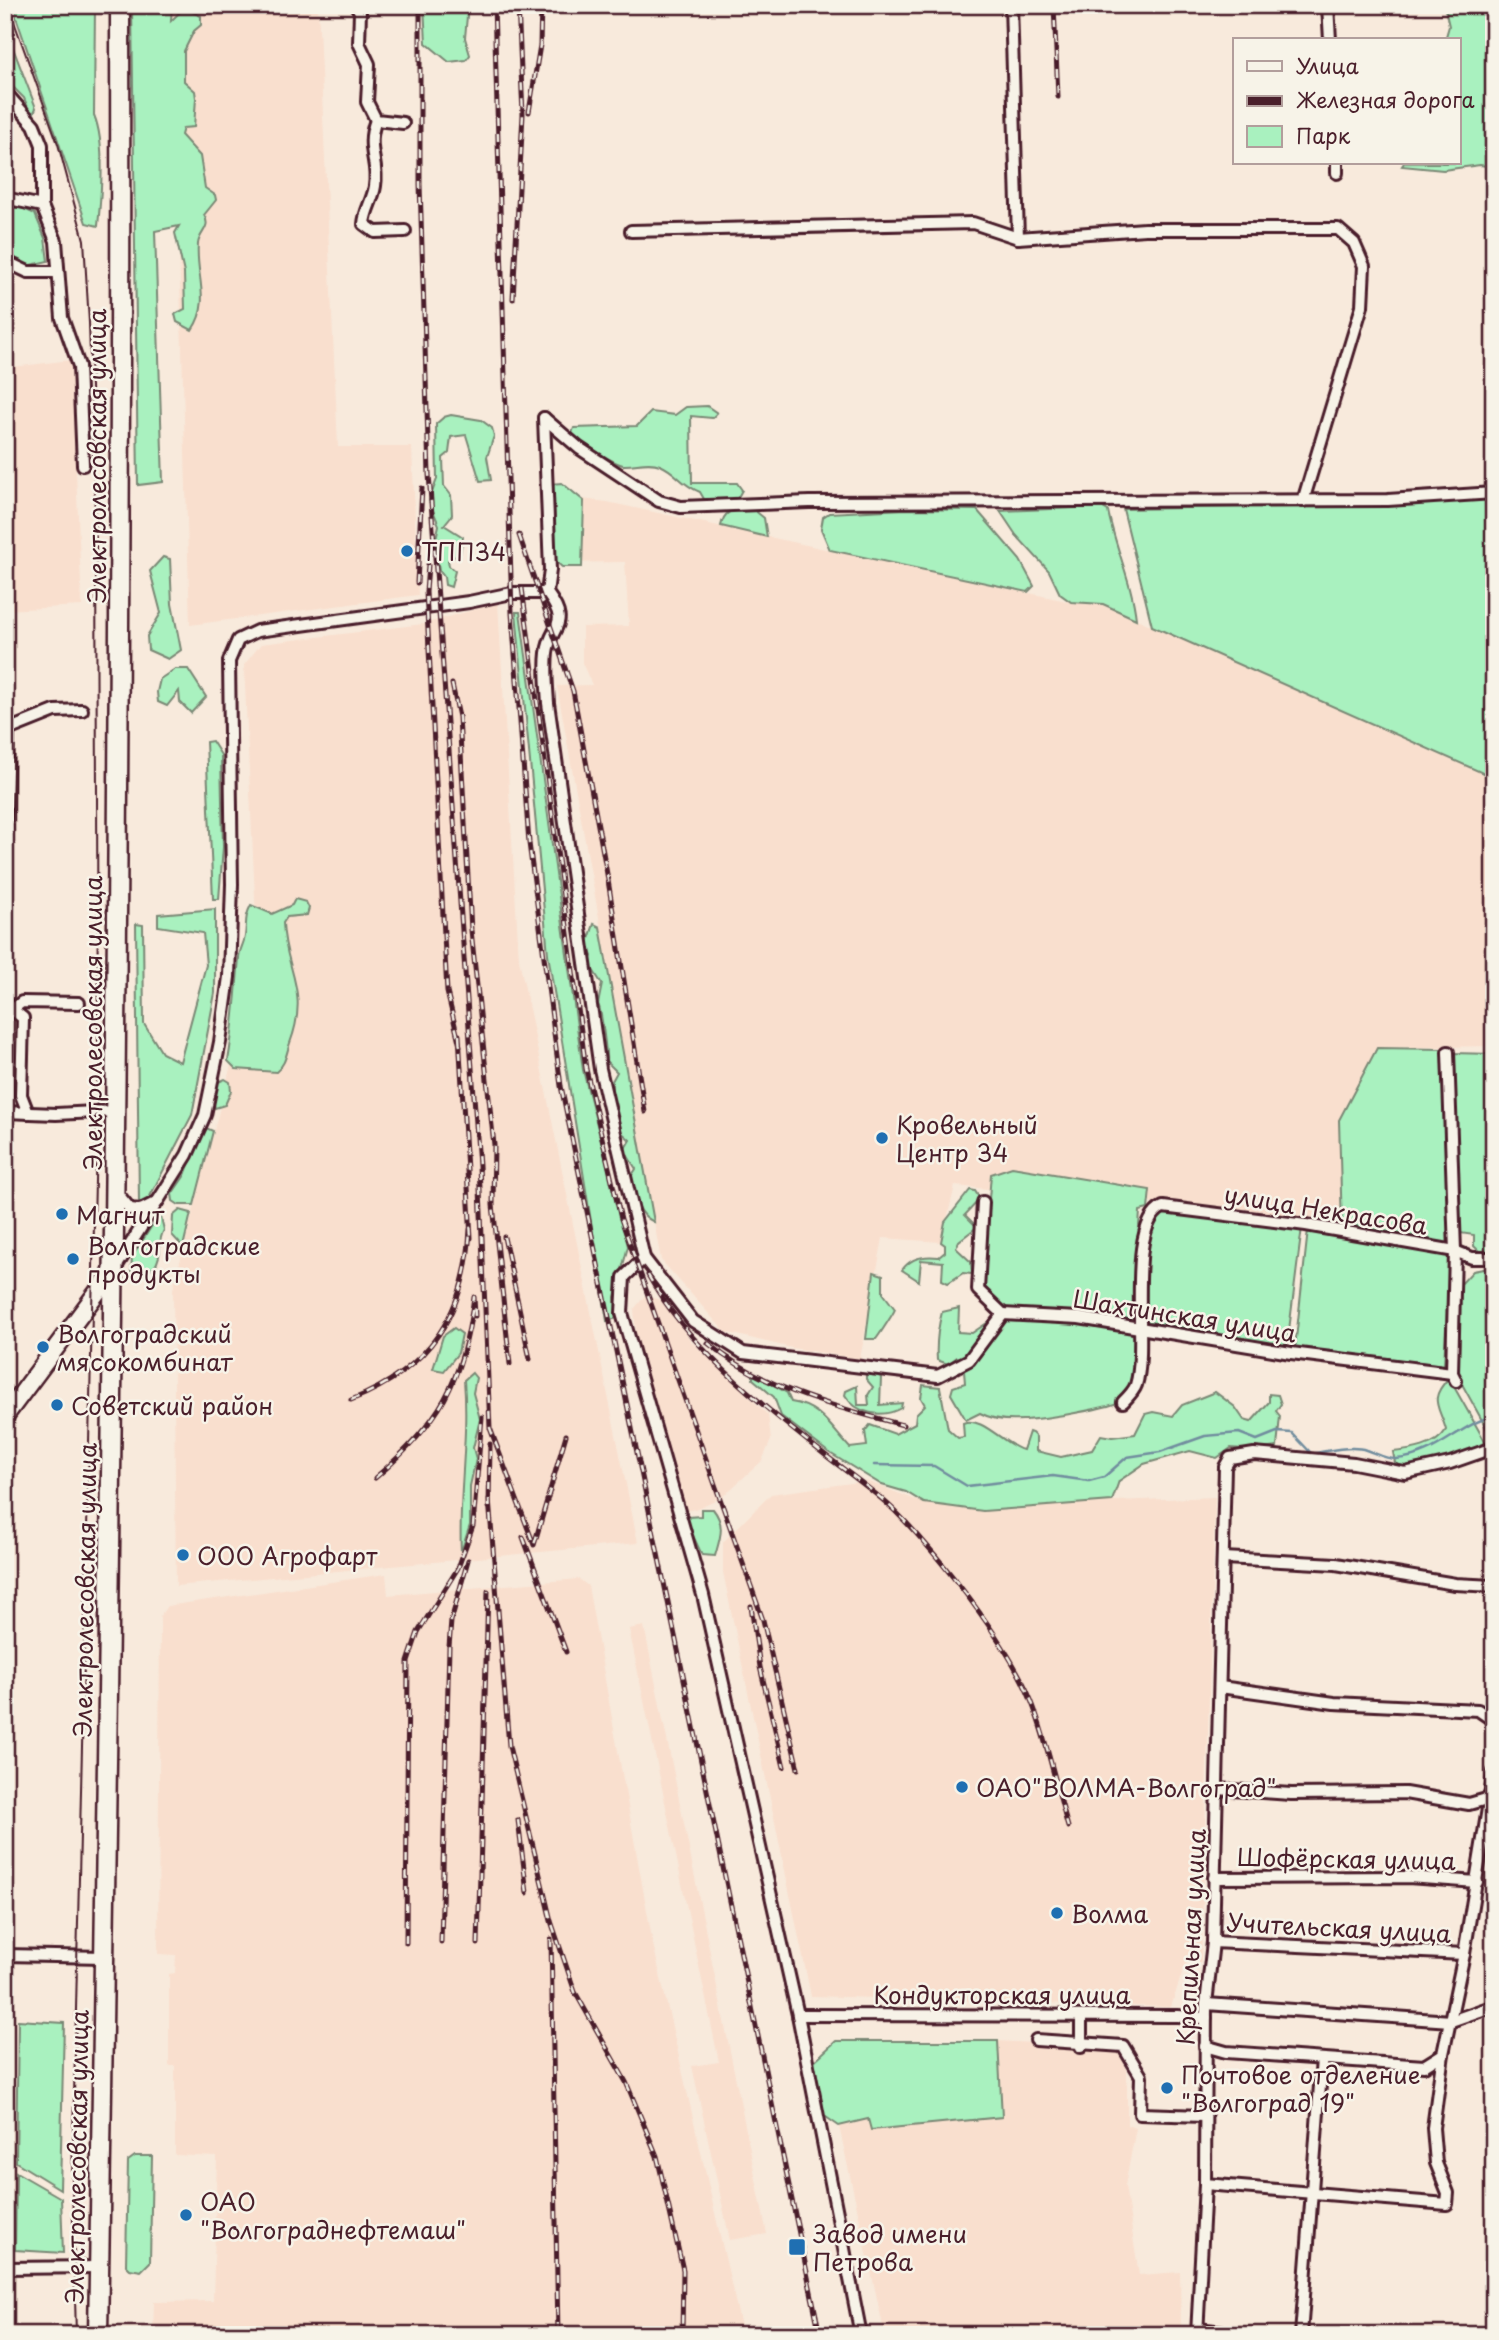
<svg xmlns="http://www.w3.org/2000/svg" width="1499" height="2340" viewBox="0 0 1499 2340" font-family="'Playpen Sans',sans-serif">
<rect width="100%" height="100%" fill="#f8eadc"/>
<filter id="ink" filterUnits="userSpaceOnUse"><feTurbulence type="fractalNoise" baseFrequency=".0143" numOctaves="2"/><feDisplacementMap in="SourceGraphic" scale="14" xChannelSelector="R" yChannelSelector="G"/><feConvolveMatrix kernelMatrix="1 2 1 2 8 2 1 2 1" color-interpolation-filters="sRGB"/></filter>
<g filter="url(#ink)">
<!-- built -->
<g fill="#f9dfce">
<path d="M172,5h146l20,442h74l6,148 -228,30z"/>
<path d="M71,360l11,246 -77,4v-242z"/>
<path d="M557,496l50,6 464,100 32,2 391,174v268l-117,2 -34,172 -388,-34 -14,56 -58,-4 -23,121 -68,-11 -67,-16 -64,-72 -104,-574 35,-1 -10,-22v-36l47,-1 -4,-64 -66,1z"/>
<path d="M498,603l21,356 119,584 -462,43 -3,-297 85,-328 -14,-296 17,-21 162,-20z"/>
<path d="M645,1296l16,4 31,42 76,73 3,25 -9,21 -40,36 -27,12 -9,2 -49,-168 -3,-34z"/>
<path d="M866,1481l58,22 59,8 84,-8 148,-6 -14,466 -16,1 -14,43 -360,-11 -88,-424v-30l48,-48z"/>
<path d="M386,1574l2,21 191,-16 9,7 65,358 90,391h-590l1,-33 59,-1 4,-144 -42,-2v-89h-6v-92l6,-1 1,-18 -18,-1 2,-338 7,-10z"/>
<path d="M644,1626l123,608 -37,6 -38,-174 27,-4 -90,-433z"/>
<path d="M998,2041l119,7 10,22v55l9,3 -11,58 14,89 41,-3 1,63h-296l-46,-209 30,-7 2,11 130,-13z"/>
</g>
<!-- green -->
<g fill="#a9f1bf" stroke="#7a8875" stroke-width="2">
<path d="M12,5h83l-1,110c12,29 7,80 4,111l-12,-3z"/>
<path d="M132,5h40l-1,16 13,-13 17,8v9l-7,6 -10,20v30l11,10 1,7 -2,29 -11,1 -2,7 19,21 5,32 10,7 1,5 -12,15c8,13 -5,17 -6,29 -3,31 14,57 -6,86l-15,-8 -2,-8 10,-5 -1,-36 -9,-40 4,-7 -24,5 8,251 -25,3z"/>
<path d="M424,5h44l-3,33 5,17 -4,5 -17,2 -23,-19z"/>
<path d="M1444,5h50v162l-14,-2 -37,5 -41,-4 2,-3h55v-123h-14l4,-14z"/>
<path d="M5,27l31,81 -4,9 -8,-19 -19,-19z"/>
<path d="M5,208h17l13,6 10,24 3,23 -26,6 -17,-10z"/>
<path d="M686,407l21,-1 10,7 -5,5 -21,-2 1,67h45l5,7 -5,9h-33l-4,-7c-20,-8 -23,-20 -40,-27 -12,-5 -25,1 -37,0 -12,-2 -40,-23 -52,-29l3,-8 63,-2 14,-14 24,3z"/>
<path d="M451,415l30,5 11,8 2,8 -7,21 4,23 -11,1 -14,-46 -15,2 -2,16 -6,5 1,28 7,9 1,20 -8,10 19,12 -3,17 -12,6 1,6 6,5 -4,16 -6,-2 -1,-8 -5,-7 -4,-27 4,-18 -10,-24 8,-22 -1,-55 8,-7z"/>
<path d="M562,483l22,18 -2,66h-20l-8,-7 -4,-76z"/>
<path d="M1494,498v280l-342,-152 -29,-117 256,-4z"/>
<path d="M1101,507l7,4c7,36 24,71 28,108l-33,-15 -32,-2 -11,-8 -11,-23 -33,-36 -16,-24z"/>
<path d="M753,509l11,9 3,19 -46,-11c4,-19 15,-15 32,-17z"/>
<path d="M906,509l71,1 43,50 14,26 -6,6 -198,-42 -9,-21 2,-12 6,-4z"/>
<path d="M163,557l7,2 2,45 9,46 -13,9 -20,-9 -1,-14 14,-23 -11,-42z"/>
<path d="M516,612h4l63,458 45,176 -13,51 2,21 -10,3 -59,-367z"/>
<path d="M175,669h13l18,28 -15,16 -11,-11 -1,-11 -12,15 -9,-4 -1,-10 3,-13z"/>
<path d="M212,741l9,14 2,92 -4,52h-6l-7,-157z"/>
<path d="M295,899l11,3 3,6 -2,7 -20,2 -4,6c2,48 27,67 7,120 -4,11 -4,21 -14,29l-40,-3 -8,-8c6,-34 8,-70 11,-103 0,-8 5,-14 6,-22 2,-12 -1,-18 6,-31l21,9 20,-9z"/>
<path d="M215,909v84l-23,122 -46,89 -7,-1 -3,-279 7,1 1,99 18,29 18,9 26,-97 -3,-32 -45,-7v-12z"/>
<path d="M594,924l6,3 54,295c-17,-7 -20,-28 -24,-44l6,-9 -12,-19 6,-10 -11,-10 -7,-27v-22l5,-9 -11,-11c1,-7 -5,-53 -8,-57l4,-20 -13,-20 3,-8 -5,-11z"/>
<path d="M1377,1048l66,1 6,195 -107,-15 -3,-109z"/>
<path d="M1451,1053l43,1v196l-14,2 -6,-6v-11l-14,-2z"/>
<path d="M225,1079l5,3 1,9 -6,14 -10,3 -2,-8 3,-17z"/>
<path d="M204,1127l9,4 -19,74h-15l-6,-4 -1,-7 13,-19z"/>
<path d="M1012,1167l138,23 -2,19 -8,2 -7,111 -59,-10 -70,-3 -22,-22 9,-113z"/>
<path d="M970,1190l5,1 5,8 -15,16 12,12 -18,14 -3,7 15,14 1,12 -9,-1 -15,10 -6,-3 1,-18 -22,-2 -2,21 -17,-11c8,-12 22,-15 37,-13l6,-5v-7l-4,-3 4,-20z"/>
<path d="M180,1210l11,3 -8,34 -11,-12 1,-19z"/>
<path d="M1170,1211l132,16 -15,119 -144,-25 6,-90 6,-15z"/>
<path d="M160,1213l4,17c-8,13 0,23 -10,38l-23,5 1,-16z"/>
<path d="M1308,1230l142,24 -6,111 -149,-17z"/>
<path d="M1494,1267v175l-37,-67c-1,-30 4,-58 1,-88l15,-16z"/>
<path d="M874,1272l9,3v18l12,16c0,2 -17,28 -19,30h-10z"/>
<path d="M959,1308l-1,24 14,1 24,-16 76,2 63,13c2,23 3,49 -13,68 -7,8 -85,20 -100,20 -14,1 -29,0 -42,-7l-14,7 -15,-26 2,-7 12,-4 -2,-24 -6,-2 -9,7 -11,-4c-1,-15 1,-33 5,-48z"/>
<path d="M454,1328l8,6 -4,19 -14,18 -11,-2 10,-33z"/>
<path d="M866,1371l15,6 -1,28 22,-2 -1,5c-19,11 -45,6 -56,-13l1,-4 11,-5 1,19h11l-1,-10 5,-8 -7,-8z"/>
<path d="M472,1373l4,5 -3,15 7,26 -7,29 3,11 -6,27v39l-9,27c-3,-57 8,-115 3,-172z"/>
<path d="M753,1373l34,20 4,9c30,4 40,26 59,46l17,-2 -2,-15 5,-6 25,9 20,-11 1,-9 9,-9 -4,-7 2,-13 17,2 8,42 10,9 6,-1 -1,-14c18,-8 41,22 60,27l6,-18 3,1 4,4v14l25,6 31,-7 9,-15 11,2 23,-3 10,-20 8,-2 20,4 9,-11 33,-13 20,15 9,13 7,2 18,-20v-8l9,1 3,9 -5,7 4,5 -3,31 -22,3 -24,-2 -14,10 -27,-7 -46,13 -25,17 -7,20 -129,10 -59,-8 -18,-11 -24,-7 -54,-33 -47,-36 -7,-19 -21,-18z"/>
<path d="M1449,1378l38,67 -39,14 -46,10 -7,-6 -2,-11c18,-2 43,-5 53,-22 -6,-23 -19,-30 3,-52z"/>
<path d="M701,1509h12c13,16 7,29 2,47l-13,-1 -14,-30v-8l13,-1z"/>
<path d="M18,2020l46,3 -4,166 -44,-27z"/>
<path d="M836,2041h162l4,76 -131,13 -3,-11 -29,7 -16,-11 -11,-52z"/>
<path d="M135,2156h17l-2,106 -9,9 -11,-2 -4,-4 2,-104z"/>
<path d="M16,2172l45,26 2,55 -48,-3z"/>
</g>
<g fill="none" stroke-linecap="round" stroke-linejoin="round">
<!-- stream -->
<path stroke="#718d9e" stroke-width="2.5" d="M874,1465l60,1 33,20 86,-10 36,5 15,-4 23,-20 33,-5 45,-16 34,-3 18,7 20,-8 15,1 20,21c14,-3 40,-9 54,-4 10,3 18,9 30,9 40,-2 63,-35 98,-43"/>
<defs>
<g id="street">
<path d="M356,5l4,7 -1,31 10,21 -2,38 9,18 27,3"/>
<path d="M1011,5l7,233"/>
<path d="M1328,5l2,35"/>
<path d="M5,92l29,33 8,20v61"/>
<path d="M376,120c-11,28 3,41 -1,66 -2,14 -10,24 -11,38l11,8 30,-1"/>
<path d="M1337,163v10"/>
<path d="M5,198l37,8 14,35 6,77 17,48 4,99"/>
<path d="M631,231l342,-8 45,15 127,-9h193l16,14 10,23 -2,40 -59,195"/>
<path d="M5,261l23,11h30"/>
<path d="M544,418l6,152 -3,23c25,34 3,31 0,60 -2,16 0,34 1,50l52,366 44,189 49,63 50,32 195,23 31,-16 34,-46 76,4 212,35 161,20"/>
<path d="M544,418l35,30 80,53 22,6 128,-5 579,-2 106,-7"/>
<path d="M5,731l50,-20 27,-1"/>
<path d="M5,845l3,-114"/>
<path d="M5,1004l18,14 -2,77 7,18"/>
<path d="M10,1011l12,-9 57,1"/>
<path d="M1448,1052l7,199 -3,122 4,8"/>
<path d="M5,1112l51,2 59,-3"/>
<path d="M117,1193l13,16 11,1 16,-8"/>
<path d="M983,1202l-5,88 25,24"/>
<path d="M644,1258l-20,19 -2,36 81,282 95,420 63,320"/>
<path d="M116,1267l71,-112 18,-40 15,-73 9,-65 3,-93 -3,-223 9,-21 19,-9 212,-29 43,-9h35"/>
<path d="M1123,1402c5,-5 11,-11 13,-17 13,-40 -12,-160 27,-178l143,18 149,26 17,7h22"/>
<path d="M1224,1558l112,6 119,20 39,2"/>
<path d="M1220,1687l114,16 144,7 16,11"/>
<path d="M1217,1789l74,5 114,-1 64,11 21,-6"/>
<path d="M1214,1878l194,-1 69,5"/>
<path d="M1213,1942l251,12"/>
<path d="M5,1955l99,2"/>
<path d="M1206,2004l245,17 43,-15"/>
<path d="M798,2015l380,1 28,2"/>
<path d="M1036,2040l87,6 18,30 -1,38 64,2"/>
<path d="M1205,2046l21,6 198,14 19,-12"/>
<path d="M1081,2047v-31"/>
<path d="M1205,2184l242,20 1,-11 -12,-30 -3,-35 10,-74 21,-100 30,-182"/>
<path d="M5,2268l94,-1"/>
<path d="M1198,2329l51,6"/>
<path d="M1197,2335l8,-151 1,-180 7,-62 12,-475 5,-9 24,-4 100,9 51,10 45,-10 43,-15"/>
<path d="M1301,2335l21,-276"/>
</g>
<path id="secondary" d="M5,1416l108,-145"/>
<path id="primary" d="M98,2335c13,-777 24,-1553 22,-2330"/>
</defs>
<!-- street casing -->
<use href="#street" stroke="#4a1f2b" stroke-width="16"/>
<!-- secondary casing -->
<use href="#secondary" stroke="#4a1f2b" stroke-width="21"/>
<!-- primary casing -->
<use href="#primary" stroke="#4a1f2b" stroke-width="23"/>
<!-- street -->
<use href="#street" stroke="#f7f3e8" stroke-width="10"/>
<!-- secondary -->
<use href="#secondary" stroke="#f7f3e8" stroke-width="16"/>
<!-- primary -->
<use href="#primary" stroke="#f7f3e8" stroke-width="18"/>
<!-- tram -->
<path stroke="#4a1f2b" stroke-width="2" d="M8,5l50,139 26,96 5,83 7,223 2,504 -26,1133 4,152"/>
<defs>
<g id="rail">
<path d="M420,5v179l9,290 50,691 11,263 44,117 32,-110"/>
<path d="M494,5l18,608 17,230 32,243 259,1249"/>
<path d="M1054,5l4,92"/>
<path d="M529,112l11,-67 1,-40"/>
<path d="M513,299l10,-185 -5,-109"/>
<path d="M519,535l54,156 34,183 38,238"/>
<path d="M428,565l-2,27 21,400 13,54"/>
<path d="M417,583l5,-95"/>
<path d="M522,588l64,481 35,150 142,401 35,149"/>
<path d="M452,684l7,33 12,213 23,215 -1,60 17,159"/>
<path d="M459,1035l12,203"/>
<path d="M504,1237l26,122"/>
<path d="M648,1275c42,75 115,131 181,183 22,17 47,34 66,53 44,44 113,132 136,189 16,40 25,86 37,127"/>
<path d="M708,1343c55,46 127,64 195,82"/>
<path d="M351,1400c79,-31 115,-87 119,-171"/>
<path d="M375,1478c65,-55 88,-96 99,-181l1,19"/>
<path d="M489,1499l20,247 42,175 24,71 51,90 31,74 26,114 -1,65"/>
<path d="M489,1507l1,-63"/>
<path d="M523,1537l43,115"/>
<path d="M751,1606l9,61 24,100"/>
<path d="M518,1820l9,73"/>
<path d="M551,1939l7,396"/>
<path d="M441,1942l8,-295 2,-26 17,-61"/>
<path d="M406,1943l2,-281 10,-30 40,-64 15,-42 9,-109"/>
<path d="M478,1944l10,-353"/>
</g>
</defs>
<!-- rail casing -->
<use href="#rail" stroke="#4a1f2b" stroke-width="5"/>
<!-- rail -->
<use href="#rail" stroke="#f7f3e8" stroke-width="2.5" stroke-dasharray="8" stroke-linecap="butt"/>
</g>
</g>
<!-- markers -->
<g fill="#1f6fb2" stroke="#f7f3e8" stroke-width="2.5">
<circle cx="407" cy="551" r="7"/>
<circle cx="882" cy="1138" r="7"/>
<circle cx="62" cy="1214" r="7"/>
<circle cx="73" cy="1259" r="7"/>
<circle cx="43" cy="1347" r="7"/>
<circle cx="57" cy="1405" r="7"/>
<circle cx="183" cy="1555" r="7"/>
<circle cx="962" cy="1787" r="7"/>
<circle cx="1057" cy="1913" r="7"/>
<circle cx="1167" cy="2088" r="7"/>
<circle cx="186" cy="2215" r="7"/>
<rect x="788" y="2238" width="18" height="18" rx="3.5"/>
</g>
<g text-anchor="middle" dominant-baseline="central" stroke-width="5" stroke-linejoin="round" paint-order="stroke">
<!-- street labels -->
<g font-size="24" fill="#4a1f2b" stroke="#f7f3e8">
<text transform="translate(96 456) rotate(-90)">Электролесовская улица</text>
<text transform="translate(92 1023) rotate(-90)">Электролесовская улица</text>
<text transform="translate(1326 1209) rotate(9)">улица Некрасова</text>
<text transform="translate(1185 1315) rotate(9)">Шахтинская улица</text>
<text transform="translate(84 1590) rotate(-89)">Электролесовская улица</text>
<text transform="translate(1346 1858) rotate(1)">Шофёрская улица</text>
<text transform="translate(1339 1927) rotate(3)">Учительская улица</text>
<text transform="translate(1190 1937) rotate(-87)">Крепильная улица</text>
<text x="1002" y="1994">Кондукторская улица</text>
<text transform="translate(76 2157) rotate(-89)">Электролесовская улица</text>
</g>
<!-- poi labels -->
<g font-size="24" fill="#4a1f2b" stroke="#f7f3e8" text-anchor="start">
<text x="421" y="551">ТПП34</text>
<text x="896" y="1124">Кровельный<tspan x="896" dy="28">Центр 34</tspan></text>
<text x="76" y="1214">Магнит</text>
<text x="87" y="1245">Волгоградские<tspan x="87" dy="28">продукты</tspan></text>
<text x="57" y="1333">Волгоградский<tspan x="57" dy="28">мясокомбинат</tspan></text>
<text x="71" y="1405">Советский район</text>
<text x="197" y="1555">ООО Агрофарт</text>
<text x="976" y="1787">ОАО"ВОЛМА-Волгоград"</text>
<text x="1071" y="1913">Волма</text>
<text x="1181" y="2074">Почтовое отделение<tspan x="1181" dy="28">"Волгоград 19"</tspan></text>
<text x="200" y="2201">ОАО<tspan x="200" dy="28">"Волгограднефтемаш"</tspan></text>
<text x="813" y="2233">Завод имени<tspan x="813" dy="28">Петрова</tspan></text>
</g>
</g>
<!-- margin -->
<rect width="1499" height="2340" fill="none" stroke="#f7f3e8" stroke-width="28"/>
<rect x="14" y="14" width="1471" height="2312" fill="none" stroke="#4a1f2b" stroke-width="2.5" filter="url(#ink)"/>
<!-- legend -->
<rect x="1233" y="38" width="228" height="126" fill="#f7f3e8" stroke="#b29e9c" stroke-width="2"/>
<rect x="1247" y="61" width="35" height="10" fill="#f7f3e8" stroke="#b29e9c" stroke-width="2"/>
<text x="1296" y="74" font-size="21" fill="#4a1f2b">Улица</text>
<rect x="1247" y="96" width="35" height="10" fill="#4a1f2b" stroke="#b29e9c" stroke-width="2"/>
<text x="1296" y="108" font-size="21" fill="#4a1f2b">Железная дорога</text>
<rect x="1247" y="126" width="35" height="21" fill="#a9f1bf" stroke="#b29e9c" stroke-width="2"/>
<text x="1296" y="144" font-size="21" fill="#4a1f2b">Парк</text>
</svg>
